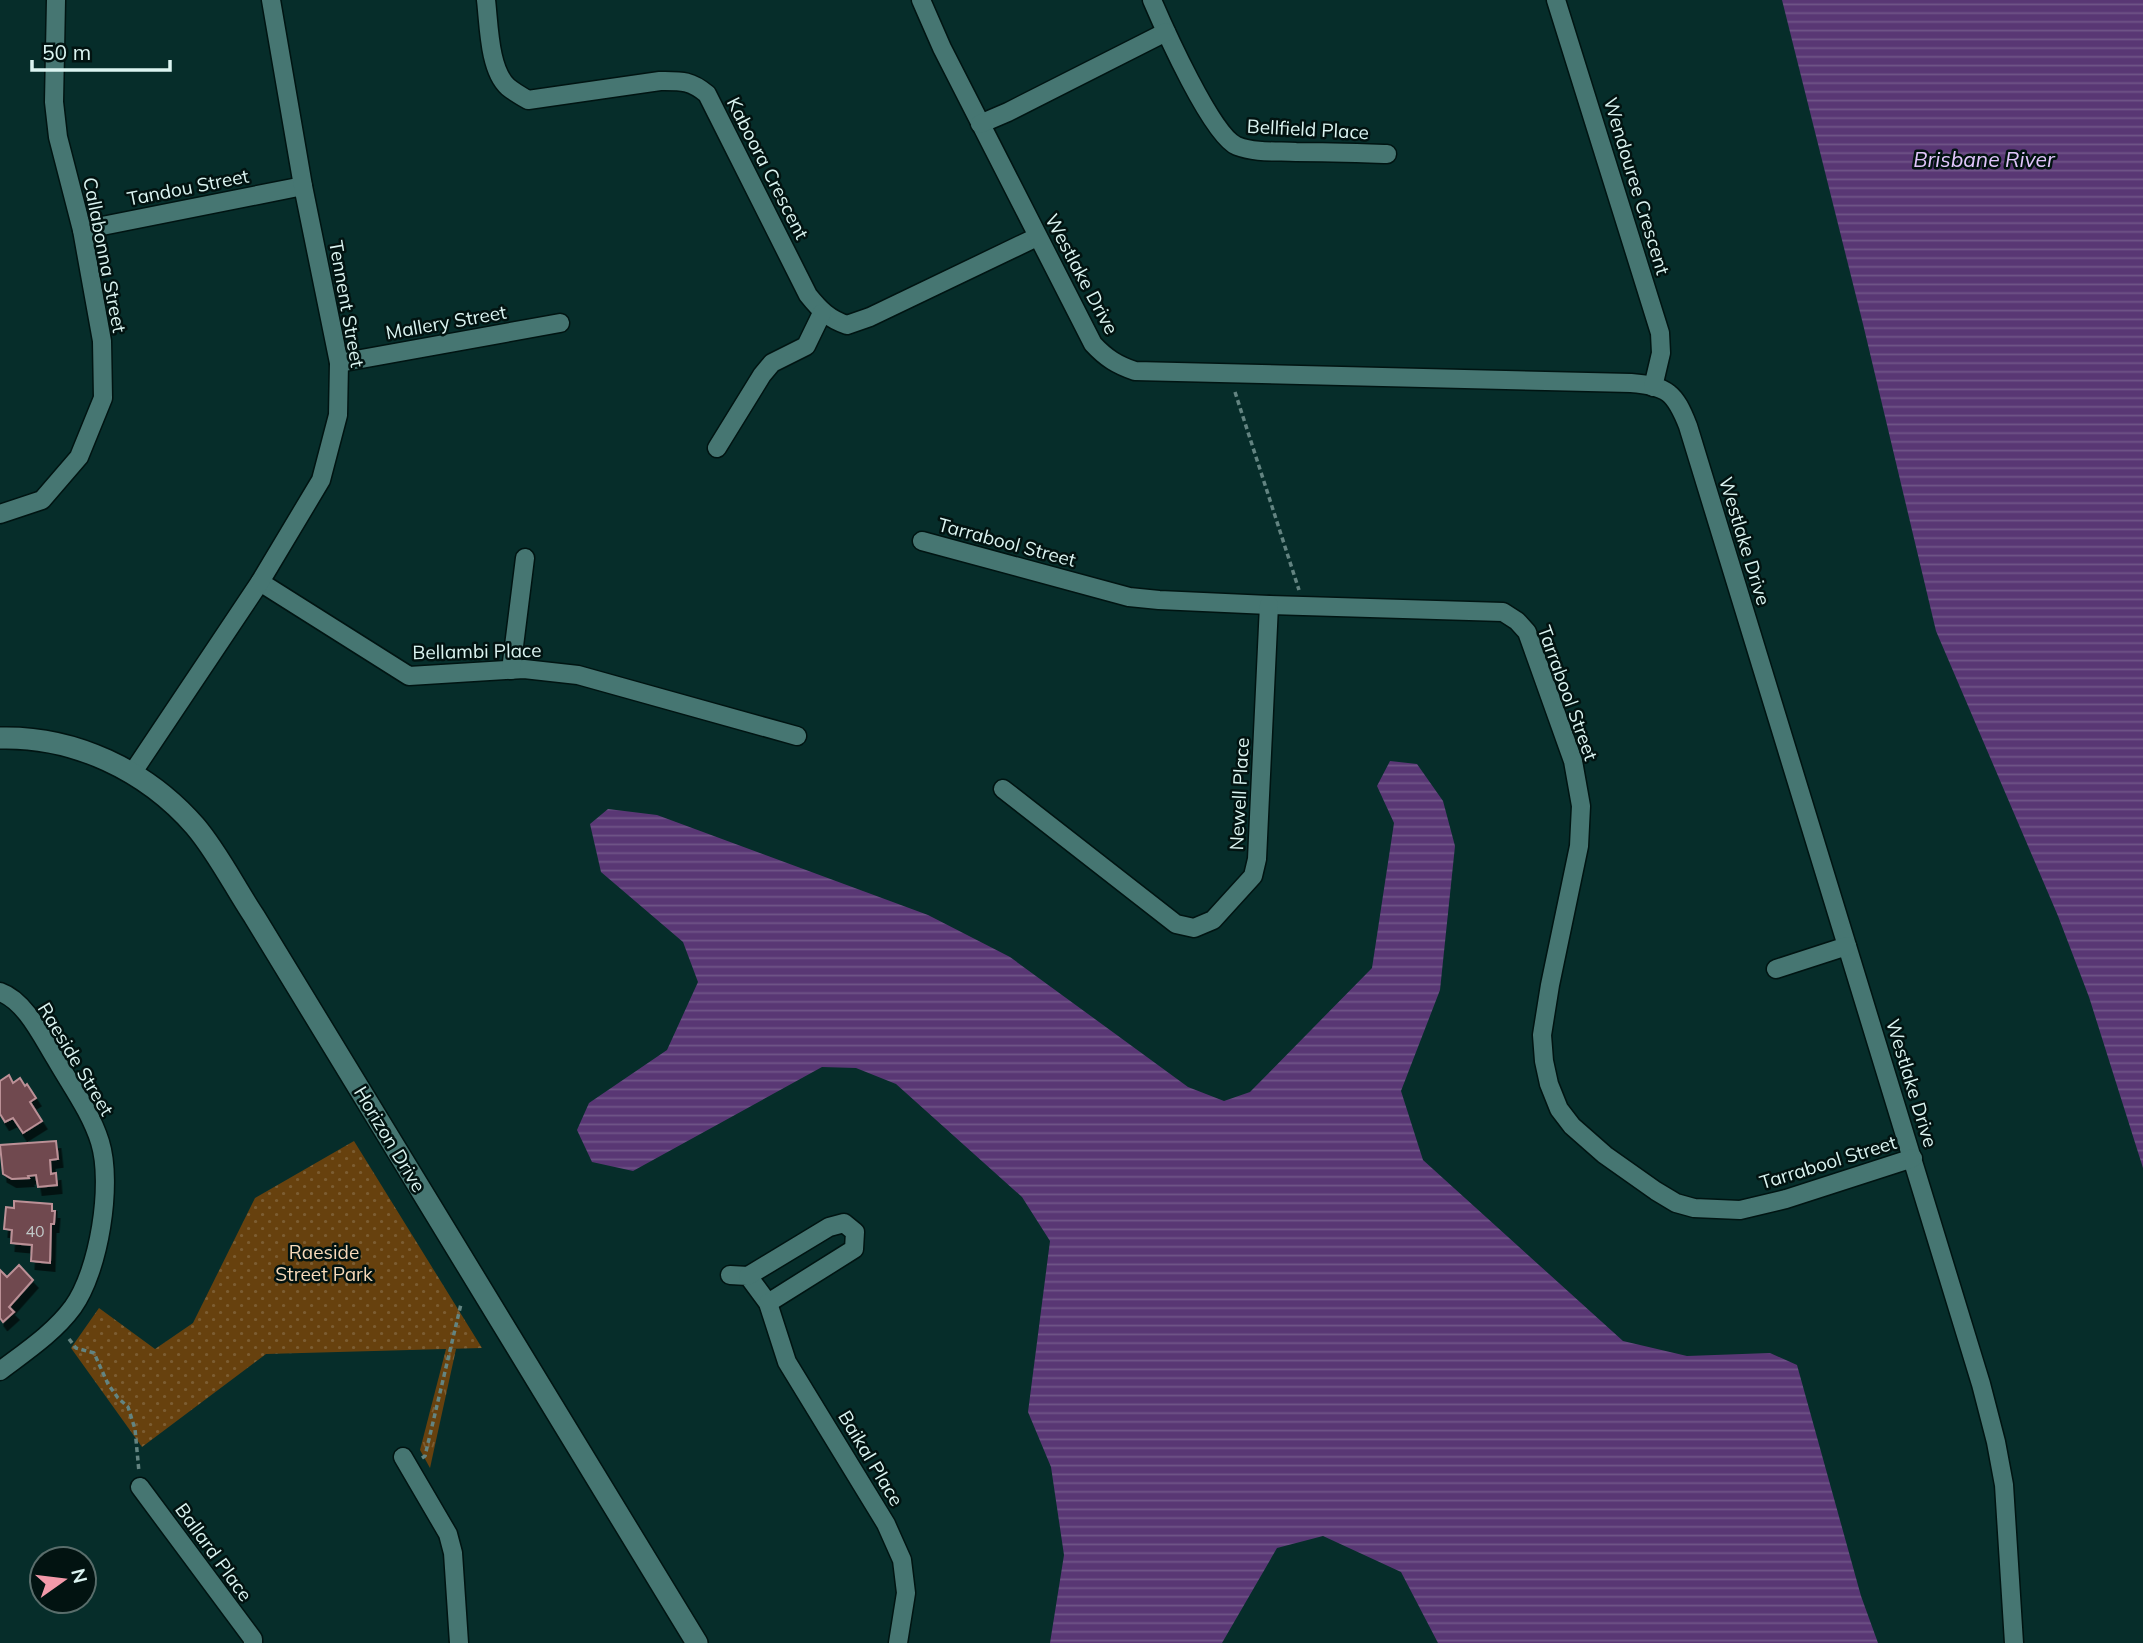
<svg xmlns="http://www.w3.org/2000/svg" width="2143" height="1643" viewBox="0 0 2143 1643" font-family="Mulish,sans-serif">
<defs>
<pattern id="grass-tufts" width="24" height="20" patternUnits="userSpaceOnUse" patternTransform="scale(1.75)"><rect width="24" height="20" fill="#67410e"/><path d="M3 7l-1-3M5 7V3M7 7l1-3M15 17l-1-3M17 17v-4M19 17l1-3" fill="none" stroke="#7c5d32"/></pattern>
<pattern id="park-dots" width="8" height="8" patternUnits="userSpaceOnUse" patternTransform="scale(1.75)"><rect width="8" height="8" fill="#67410e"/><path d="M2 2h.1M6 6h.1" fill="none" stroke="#7c5d32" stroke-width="1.8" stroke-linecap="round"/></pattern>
<pattern id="water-rules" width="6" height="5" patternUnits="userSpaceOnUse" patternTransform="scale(1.75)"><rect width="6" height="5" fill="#593774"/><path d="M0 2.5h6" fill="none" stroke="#705588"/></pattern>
<filter id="shadow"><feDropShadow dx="4.5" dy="8" stdDeviation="0" flood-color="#0009"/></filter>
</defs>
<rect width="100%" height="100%" fill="#062d2a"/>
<!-- grass -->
<path fill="url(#grass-tufts)" d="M446,1349h10l-26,119 -10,-18z"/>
<!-- park -->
<path fill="url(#park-dots)" d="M354,1141l128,207 -216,6 -124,93 -71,-99 28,-40 56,41 38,-26 62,-125z"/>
<!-- water -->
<g fill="url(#water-rules)">
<path d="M1782,0h361v1168l-54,-171 -31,-81 -122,-285 -73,-307z"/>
<path d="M1390,761l27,3 26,37 12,45 -15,144 -39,101 22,69 200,181 64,15 83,-3 27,12 64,231 17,47h-440l-37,-71 -78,-36 -46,12 -55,95h-172l14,-88 -13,-88 -23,-55 22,-171 -28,-44 -126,-113 -40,-16 -34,-1 -189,104 -41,-9 -15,-32 12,-27 78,-53 31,-68 -15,-40 -82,-70 -11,-48 18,-15 49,6 271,100 82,42 178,130 36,14 26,-9 122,-124 22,-145 -17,-37z"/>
</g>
<!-- building -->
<g fill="#6f494f" stroke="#bb9096" stroke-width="2" filter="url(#shadow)">
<path d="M9,1075l4,8 7,-5 5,8 2,-2 9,14 -6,4 12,19 -19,12 -10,-15 -8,4 -5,-8v-33z"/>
<path d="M56,1141l2,18 -8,1 1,14 5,-1 1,12 -19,2 -2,-12 -8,1 1,2 -17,1 -9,-5 -3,-29z"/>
<path d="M14,1201l38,3v7h3l-1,13h-3l-1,39 -19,-2 1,-16 -21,-2 1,-13 -8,-1 2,-22 8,1z"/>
<path d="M19,1265l14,15 -24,27 5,5 -11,10 -3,-4v-48l7,7z"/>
</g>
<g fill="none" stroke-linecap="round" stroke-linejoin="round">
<defs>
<g id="minor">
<path d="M486,0c3,25 3,70 22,87 6,5 13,9 20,13l132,-19c21,0 30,-1 47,13l101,201c12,15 21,24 39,30l23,-8 167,-80"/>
<path d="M921,0l21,48 151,296c13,14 24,21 42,27l496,12c37,3 44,10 57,43l293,958 15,58 8,43 10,158"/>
<path d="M1152,0c12,28 60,136 85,146 18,7 40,5 59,6 30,0 60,1 91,2"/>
<path d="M1556,0l104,333 1,20 -8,34"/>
<path d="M980,124l28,-12 158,-80"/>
<path d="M82,230l221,-44"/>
<path d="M339,363l221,-40"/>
<path d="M717,448l45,-73 10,-12 34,-17 16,-33"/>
<path d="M0,514l42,-14 37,-43 24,-59 -1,-57 -20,-111 -24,-93 -4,-35 2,-102"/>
<path d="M922,541l207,56 30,3 110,5 234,7 14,9 10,11 46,129 8,45 -2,40 -29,139 -8,50 2,26 5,23 10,25 13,17 33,29 51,36 20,12 18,5 46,2 46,-11 127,-41"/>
<path d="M260,582l149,94 115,-7 54,6 219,61"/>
<path d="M511,670l14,-112"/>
<path d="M133,772l127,-190 61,-102 17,-65 1,-52 -36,-177 -32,-186"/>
<path d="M1003,789l173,135 18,4 19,-8 40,-44 4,-17 12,-254"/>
<path d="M1776,969l71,-23"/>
<path d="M0,992c26,9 43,47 57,69 15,26 34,52 43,81 13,42 -1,129 -27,165 -19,26 -48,45 -73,64"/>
<path d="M730,1275l18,1 20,27 19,59 99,162 16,36 4,33 -8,50"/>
<path d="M748,1276l81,-49 15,-4 11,9 -1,17 -86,54"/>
<path d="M403,1457l45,77 5,19 6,90"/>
<path d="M140,1487l113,152v4"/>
</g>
<path id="tertiary" d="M0,738c74,-2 146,32 195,88 23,27 39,60 59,90l443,727"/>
</defs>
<!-- minor casing -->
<use href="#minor" stroke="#001412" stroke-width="21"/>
<!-- tertiary casing -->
<use href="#tertiary" stroke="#001412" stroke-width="24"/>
<!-- path -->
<g stroke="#638481" stroke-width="3.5" stroke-dasharray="5 3.5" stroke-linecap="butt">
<path d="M1235,392l64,198"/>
<path d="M69,1339l7,9 18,5 14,31 10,14 10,9 7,22 4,43"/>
<path d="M422,1458l3,-2 36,-152"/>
</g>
<!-- minor -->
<use href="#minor" stroke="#467672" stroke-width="18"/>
<!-- tertiary -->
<use href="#tertiary" stroke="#467672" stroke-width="21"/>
</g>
<g text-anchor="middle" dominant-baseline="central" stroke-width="5" stroke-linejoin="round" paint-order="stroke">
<!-- number labels -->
<g font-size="16" fill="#c0c9c8">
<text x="35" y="1231">40</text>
</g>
<!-- street labels -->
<g font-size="19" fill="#dbf4f1" stroke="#021311">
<text transform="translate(1308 129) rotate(3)">Bellfield Place</text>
<text transform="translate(768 168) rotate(63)">Kaboora Crescent</text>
<text transform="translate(1637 186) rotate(73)">Wendouree Crescent</text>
<text transform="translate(188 187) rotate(-11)">Tandou Street</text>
<text transform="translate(105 255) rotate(79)">Callabonna Street</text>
<text transform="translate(1082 274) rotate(62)">Westlake Drive</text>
<text transform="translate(347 304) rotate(80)">Tennent Street</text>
<text transform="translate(446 322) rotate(-10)">Mallery Street</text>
<text transform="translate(1745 541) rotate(73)">Westlake Drive</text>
<text transform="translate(1007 542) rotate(15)">Tarrabool Street</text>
<text transform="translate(477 651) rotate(-1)">Bellambi Place</text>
<text transform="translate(1568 693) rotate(70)">Tarrabool Street</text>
<text transform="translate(1239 794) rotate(-87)">Newell Place</text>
<text transform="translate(76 1059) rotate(59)">Raeside Street</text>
<text transform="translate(1912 1083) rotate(73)">Westlake Drive</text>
<text transform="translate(390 1139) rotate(59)">Horizon Drive</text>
<text transform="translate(1828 1162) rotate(-17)">Tarrabool Street</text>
<text transform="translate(871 1458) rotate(59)">Baikal Place</text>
<text transform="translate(214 1552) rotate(54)">Ballard Place</text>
</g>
<!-- park labels -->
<g font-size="19" fill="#f7d9b9" stroke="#021311">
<text x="324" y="1252">Raeside<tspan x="324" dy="22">Street Park</tspan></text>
</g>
<!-- water labels -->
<g font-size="21" font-style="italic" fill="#e1c5fb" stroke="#021311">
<text x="1984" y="159">Brisbane River</text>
</g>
</g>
<!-- north arrow -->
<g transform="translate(63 1580) rotate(76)"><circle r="33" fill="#021311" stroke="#596d6b" stroke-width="2"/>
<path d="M0-5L12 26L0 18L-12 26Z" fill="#f39aaa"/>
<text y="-10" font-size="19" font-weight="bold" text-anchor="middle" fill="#dbf4f1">N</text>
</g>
<!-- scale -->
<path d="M32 60v10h138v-10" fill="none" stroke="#dbf4f1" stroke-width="3.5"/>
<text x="42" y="60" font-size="21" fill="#dbf4f1" stroke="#021311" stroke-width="5" paint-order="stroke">50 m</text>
</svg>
